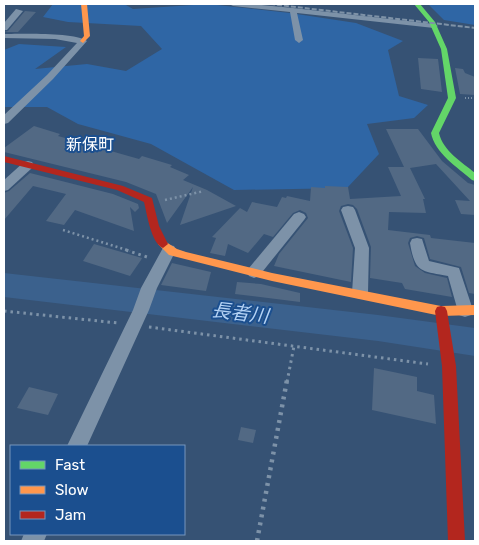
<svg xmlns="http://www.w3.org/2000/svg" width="479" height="545" viewBox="0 0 479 545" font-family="Rubik,'Noto Sans JP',sans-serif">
<rect width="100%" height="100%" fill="#365274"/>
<!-- green -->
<g fill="#2f66a5">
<path d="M53,4h71l9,5 75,-5 82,9 66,10 47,18 -15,9 11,46 29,9 -14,13 -47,6 12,30 -32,34 -113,2 -83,-46 -73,-20 -31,-17h-43v-57l15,-6 47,3 -31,22 52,-5 39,7 36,-22 -21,-23 -73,-4 -25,-5z"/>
<path d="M428,4h47v21l-31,-5z"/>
</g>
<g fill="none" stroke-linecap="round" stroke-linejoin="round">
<!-- river -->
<path fill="#3b618d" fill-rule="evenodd" d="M4,273l374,42 97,13v28l-97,-15 -374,-44z"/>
</g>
<!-- building -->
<g fill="#526984">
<path d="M25,11l11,1 -18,20h-14l4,-1z"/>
<path d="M418,58l20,1 4,33 -21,-3z"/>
<path d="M455,68l8,1 2,4 10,4v18l-15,-1z"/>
<path d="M34,126l26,8 -2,2 81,23 3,-3 30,9 -2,2 19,8 -6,5 24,10 29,16 -56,19 13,-38 -26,36 -11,-29 -30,-12 -122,-30v-4z"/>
<path d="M386,129h32l24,32 26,22 7,2v30l-14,-1 -6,-14 15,1 -34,-37 -26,4 15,31h-2l3,14 -37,-1 -1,18 42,5 1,3 44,5v51l-6,-1 -8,-26 -31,-8 -6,-21 -7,-2 -7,2 -2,5 7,23 10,7 22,5 5,19 -47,-8 -3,-6 -32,-5 1,-31 -14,-38 -4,-4 -5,-1 -7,2 -2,5 14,37 -2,34 -77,-16 5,-12 29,-36 -2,-5 -6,-3 -7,3 -20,24 -9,-3 -16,19 -20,-9 -3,12 -15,-3 6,-15 -4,-1 28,-29 7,4 5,-10 25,5 5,-10 4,1 1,-2 23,5 1,-14 14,1v-2l23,1 2,12 51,-3 -13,-29h16z"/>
<path d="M30,173l83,21 25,10 1,4 -4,4 -5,-5 4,24 -59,-21 -11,15 -18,-4 20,-27 -33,-8 -29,34v-27l5,-2z"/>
<path d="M94,244l48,14 -1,2 -11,16 -47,-15z"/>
<path d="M172,263l39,9 -5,19 -45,-6z"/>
<path d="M237,282l24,2 39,9v9l-65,-8z"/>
<path d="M374,368l43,9v14l17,4 2,29 -64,-14z"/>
<path d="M29,387l29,7 -10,21 -31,-7z"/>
<path d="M241,427l15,3 -3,13 -15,-3z"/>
</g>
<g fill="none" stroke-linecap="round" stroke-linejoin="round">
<!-- path-far3 -->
<path stroke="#7d92a8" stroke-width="2" stroke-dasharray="1 2" stroke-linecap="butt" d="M465,98h10"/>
<!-- path-far2 -->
<g stroke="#7d92a8" stroke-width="2.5" stroke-dasharray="2 3" stroke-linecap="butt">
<path d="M165,200l39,-9"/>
<path d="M63,230l67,21"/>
</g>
<!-- path-far1 -->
<g stroke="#7d92a8" stroke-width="3" stroke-dasharray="2.5 4" stroke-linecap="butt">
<path d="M126,250l24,8"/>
<path d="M4,311l114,12"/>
<path d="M149,327l279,37"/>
<path d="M287,382l7,-36"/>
</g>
<!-- path -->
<path stroke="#7d92a8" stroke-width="4.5" stroke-dasharray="3 5" stroke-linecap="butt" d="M257,541l30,-161"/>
<!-- street -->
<g fill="#7d92a8" fill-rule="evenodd">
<path d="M229,4h22l42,4 141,16 4,2 -4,2 -137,-15 6,27 -4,3 -4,-3 -5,-28 -57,-6z"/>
<path d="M16,9l7,2 -16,19h-3v-7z"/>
<path d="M4,34c18,0 70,-2 83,7l-34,38 -45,44 -4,1v-9l43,-40 30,-32 -22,-4 -51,-1z"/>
<path d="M28,161l4,1 2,3 -2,3 -24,22 -4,1v-11l20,-18z"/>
<path d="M348,206l5,1 2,3 14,38 -1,45 -2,4 -6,2 -6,-2 -2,-4 3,-45 -14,-38 2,-3z"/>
<path d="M299,212l5,2 2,3 -2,3 -45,56 -5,2 -5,-2 -2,-4 2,-4 45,-54z"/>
<path d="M417,238l5,1 7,22 30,7 14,42 -2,5 -6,2 -6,-2 -11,-39c-27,-5 -33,-3 -38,-33l2,-4z"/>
<path d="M169,245l5,1 2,4 -19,38 -8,22 -62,136h-20l66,-136 8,-22 23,-42z"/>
<path d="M24,534h23l-3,7h-23z"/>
</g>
<!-- fast -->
<path fill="#63d668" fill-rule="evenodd" d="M414,4h6l15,18 12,27 9,49 -17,35c4,18 23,29 36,40v8l-3,-1c-15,-13 -37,-27 -41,-47l17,-35 -7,-49 -12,-27z"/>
<!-- slow -->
<g fill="#ff974d" fill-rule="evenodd">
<path d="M81,4h6l3,32 -7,7 -3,-2 4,-5z"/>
<path d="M163,240l14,9 9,3 86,21 169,33 34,-1v10l-34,1 -169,-35 -103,-26 -11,-11z"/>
</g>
<!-- jam -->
<g fill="#b3261e" fill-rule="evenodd">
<path d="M4,156l119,30 29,12 7,28 9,18 -5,4c-12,-5 -16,-34 -19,-46l-27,-12 -113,-28z"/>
<path d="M441,306l4,1 2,4 9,55 9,175h-17l-6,-175 -7,-55 2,-4z"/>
</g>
<!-- rail -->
<path stroke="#7e92a7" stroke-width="2" stroke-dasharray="5 2" stroke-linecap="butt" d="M270,4l205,24"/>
</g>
<g text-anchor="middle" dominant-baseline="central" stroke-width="4" stroke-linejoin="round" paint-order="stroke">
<!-- far-quarter labels -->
<g font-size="16" fill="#fff" stroke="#1b4f8f">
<text x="90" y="144">新保町</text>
</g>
<!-- water labels -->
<g font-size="19" font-style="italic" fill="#b5d3f5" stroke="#1b4f8f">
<text transform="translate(240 313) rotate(7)">長者川</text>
</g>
</g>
<!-- border -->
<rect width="479" height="545" fill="none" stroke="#ffffff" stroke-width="10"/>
<!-- legend -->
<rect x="10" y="445" width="175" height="90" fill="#1b4f8f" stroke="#7695bc"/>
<rect x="20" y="461" width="25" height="8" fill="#63d668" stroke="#7695bc"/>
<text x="55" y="470" font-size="15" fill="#ffffff">Fast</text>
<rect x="20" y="486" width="25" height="8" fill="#ff974d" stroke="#7695bc"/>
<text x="55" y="495" font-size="15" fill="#ffffff">Slow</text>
<rect x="20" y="511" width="25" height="8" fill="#b3261e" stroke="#7695bc"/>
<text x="55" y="520" font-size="15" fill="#ffffff">Jam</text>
</svg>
